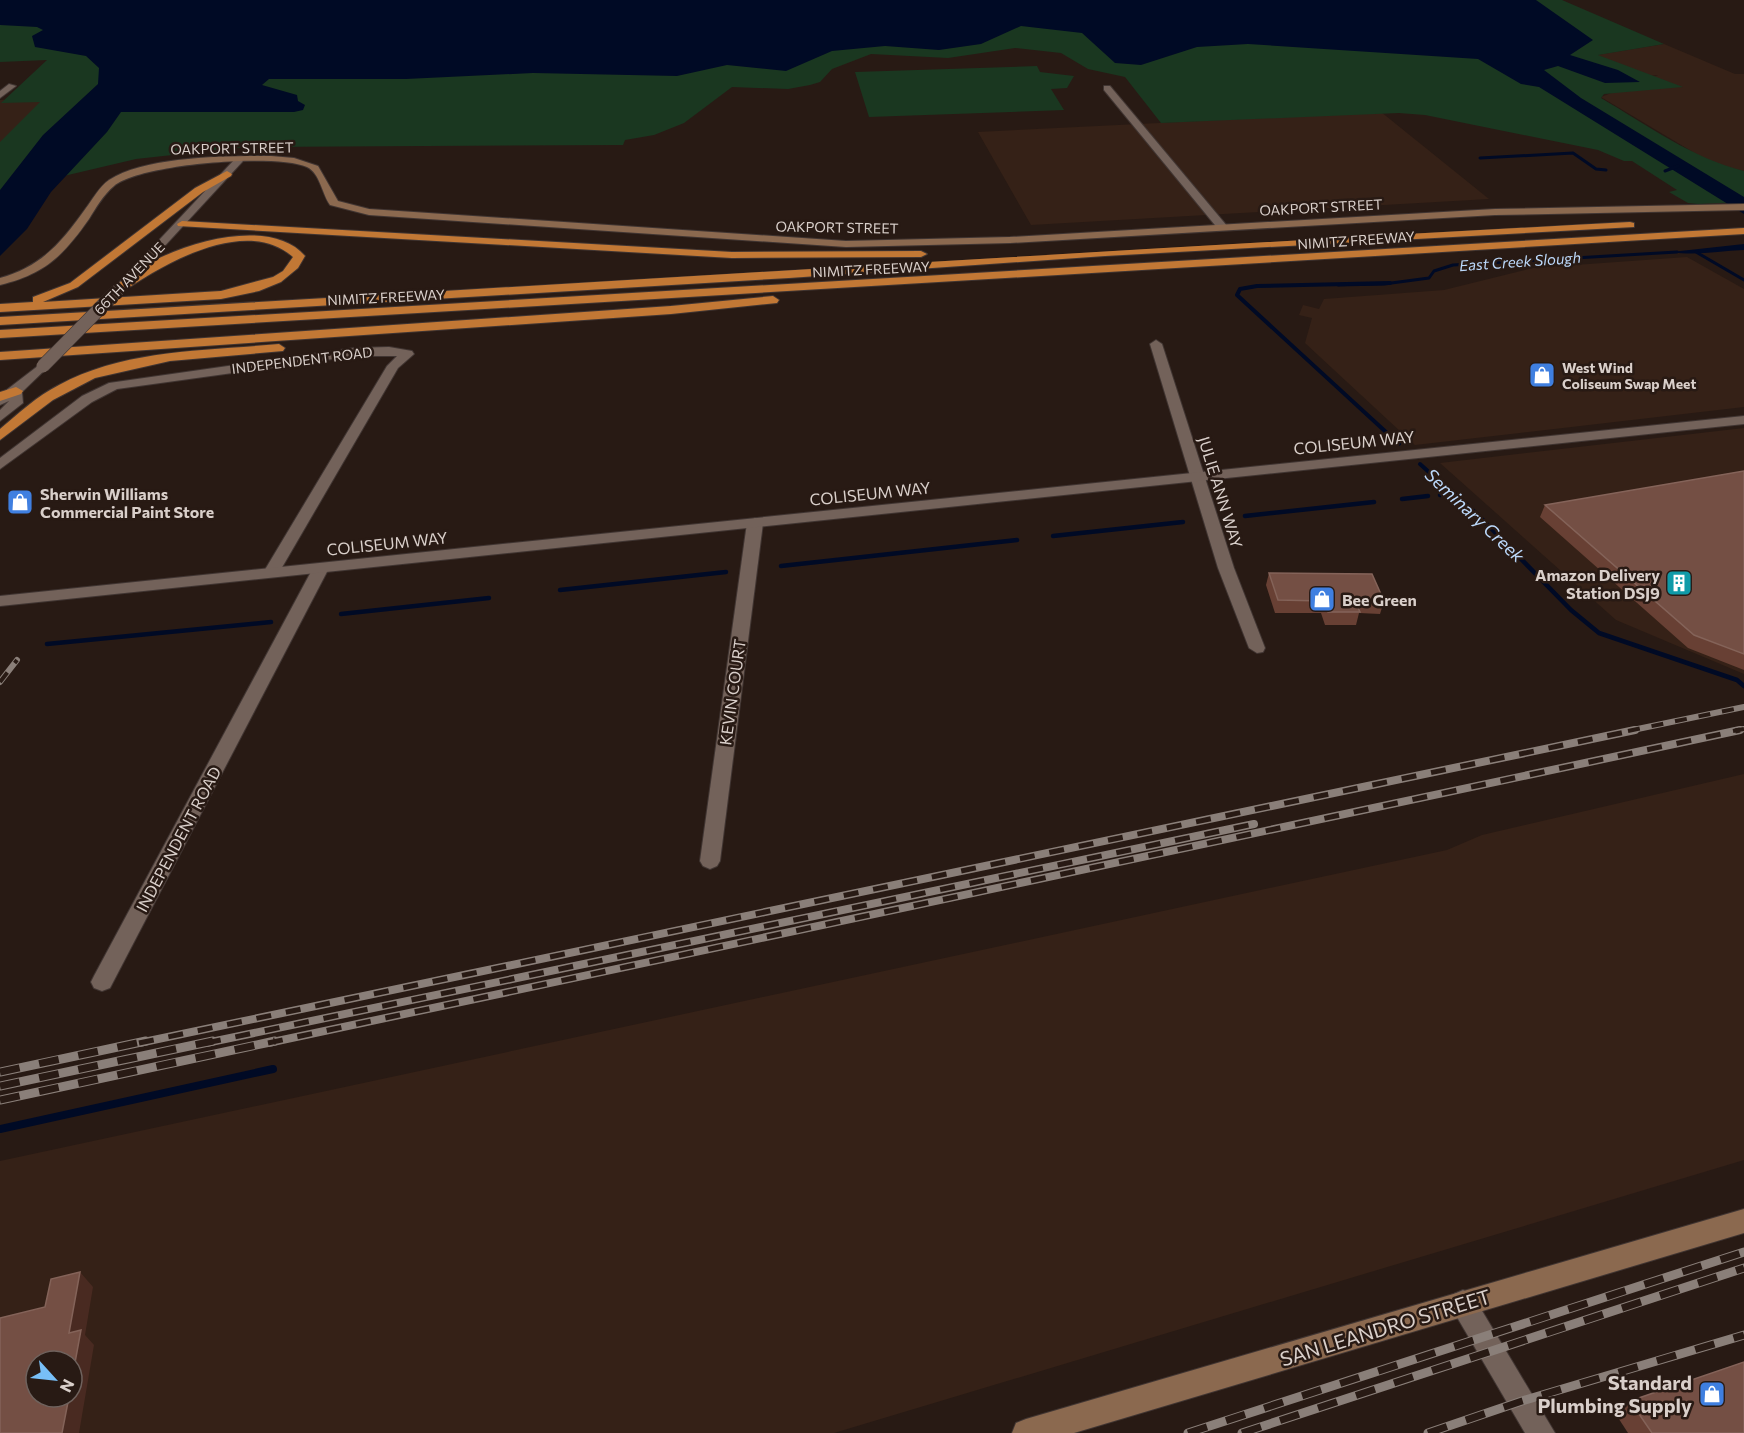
<svg xmlns="http://www.w3.org/2000/svg" width="1744" height="1433" viewBox="0 0 1744 1433" font-family="Commissioner,sans-serif">
<rect width="100%" height="100%" fill="#281a14"/>
<!-- built -->
<g fill="#352117" fill-rule="evenodd">
<path d="M1664,44l71,30h9v97l-26,-6 -20,-10 -97,-58 57,-22 -9,1 -52,-21z"/>
<path d="M54,98l-54,48v-46z"/>
<path d="M1381,112l108,87 -458,26 -53,-93z"/>
<path d="M1687,257l57,32v118l-329,38 -110,-102 7,-25 -13,-3 4,-10 16,4 5,-10 120,-9 89,-22z"/>
<path d="M1744,428v246l-128,-54 -176,-157z"/>
<path d="M1744,774v386l-910,273h-834v-272l1447,-311 35,-15zM36,1361h36v36h-36z"/>
</g>
<!-- green -->
<g fill="#1a3720">
<path d="M0,0h1562l102,44 -66,11 85,32 -79,7 -3,4c46,27 91,60 143,73v31l-46,2 -10,-1 -19,-11 8,-2 -45,-29h-8l-26,-11 -173,-35 -26,-2 -238,10 -36,-46 -37,-8 -27,-16 -46,-5 -67,10 -77,-4 -39,15 -12,13 -10,3 -22,4 -56,-2 -48,36 -30,12 -29,5 -2,5 -378,2 -109,12 -136,32v-49l40,-40 -39,1 46,-43 -47,2z"/>
<path d="M1037,66l3,6 34,4 -7,12 -16,1 13,21 -195,7 -14,-45z"/>
</g>
<!-- water -->
<g fill="#000a25">
<path d="M0,0h1536l57,40 -23,15 48,15 22,12 -35,1 -47,-17 -14,4 37,28 163,99v17l-205,-127 -18,-3 -43,-25 -230,-15 -51,3 -56,18 -26,-2 -33,-30 -61,-7 -40,18 -42,6 -54,-4 -53,5 -46,20 -59,-6 -50,11 -144,-3 -127,6h-137l-7,6 35,10 1,6 7,4 -2,5 -9,2h-173l-14,20 -56,60 -24,37 -27,27v-66l43,-55 55,-51 1,-16 -13,-12 -51,-9 -3,-11 11,-6 -6,-3 -37,-2z"/>
<path d="M1744,244v6c-25,1 -48,6 -73,2z"/>
</g>
<g fill="none" stroke-linecap="round" stroke-linejoin="round">
<!-- stream-far3 -->
<g stroke="#000a25" stroke-width="3">
<path d="M1480,158l93,-5 23,16 10,1"/>
<path d="M1665,171l13,-5"/>
<path d="M1696,252l48,28"/>
<path d="M1338,285l46,-1 45,-6 5,-7 19,-6 224,-13"/>
</g>
<!-- stream-far2 -->
<g stroke="#000a25" stroke-width="4">
<path d="M1390,283l-133,3 -17,3 -3,6 162,149"/>
<path d="M1420,464l21,19"/>
</g>
<!-- stream-far1 -->
<g stroke="#000a25" stroke-width="4.5">
<path d="M1440,481l40,36 91,93 28,23 138,47 7,6"/>
<path d="M1440,495l13,-3"/>
<path d="M1402,499l26,-3"/>
<path d="M1245,516l129,-14"/>
<path d="M1053,536l130,-14"/>
<path d="M781,566l236,-26"/>
<path d="M560,590l166,-18"/>
<path d="M341,614l148,-16"/>
<path d="M47,644l224,-22"/>
</g>
<!-- stream -->
<path stroke="#000a25" stroke-width="8" d="M0,1129l273,-60"/>
<defs>
<g id="minor">
<path d="M9,84l7,2 -16,12v-7z"/>
<path d="M1104,86h6l117,140v4h-8l-115,-140z"/>
<path d="M1156,340l6,4 72,224 31,80 -2,4 -6,1 -8,-5 -31,-80 -68,-224z"/>
<path d="M389,347l23,4 2,3 -16,14 -121,208h-12l-2,-3 124,-207 10,-10h-43l-237,33 -25,13 -92,67v-11l82,-62 27,-13 245,-35z"/>
<path d="M755,518l8,5 -43,338 -3,5 -7,3 -7,-3 -3,-5 47,-338z"/>
<path d="M321,563l8,5 -219,420 -8,3 -8,-3 -3,-6 3,-6 219,-408z"/>
</g>
<g id="tertiary">
<path d="M235,159l8,2 -118,128h-8v-4z"/>
<path d="M43,362l6,4 -27,26 1,11 -23,18v-11l9,-9 -9,4v-10z"/>
<path d="M1744,416v8l-1744,182v-10z"/>
<path d="M1463,1290l9,4 83,139h-30l-71,-121 -4,-9 4,-9z"/>
</g>
<g id="secondary">
<path d="M271,156l23,2 24,8 20,35 31,8 477,32 164,-4 485,-28 249,-5v6l-249,5 -485,28 -164,4 -477,-32 -39,-10c-8,-11 -10,-32 -23,-38 -32,-14 -167,-3 -193,19 -11,9 -18,22 -25,33 -26,37 -44,55 -89,66v-7c41,-11 62,-36 86,-70 7,-9 13,-21 23,-28 37,-24 118,-24 162,-24z"/>
<path d="M1744,1209v24l-670,200h-62l4,-10 10,-4z"/>
</g>
<g id="motorway">
<path d="M227,171l5,3 -1,2 -28,16 -125,95 -35,15 178,-11 52,-14 10,-6 10,-14c-47,-42 -130,7 -172,36l-10,-2c35,-39 154,-82 194,-35l-7,12 -17,14 -22,9 -38,8 -221,13v-8l33,-2v-5l37,-14 125,-95z"/>
<path d="M182,221l550,31 189,-1 6,3 -6,3 -189,1 -554,-32 -1,-2z"/>
<path d="M1630,222l4,1v4l-529,29 -316,22 -789,47v-8c543,-31 1086,-66 1630,-95z"/>
<path d="M1744,228v6l-1744,104v-8z"/>
<path d="M773,296l6,4 -2,3 -106,11 -671,46v-8l671,-46z"/>
<path d="M279,344l6,4 -2,3 -113,10 -75,17 -42,22 -53,40v-11c19,-16 37,-33 59,-44 66,-36 147,-34 220,-41z"/>
<path d="M16,387l7,4 -2,3 -21,7v-9z"/>
</g>
</defs>
<!-- minor casing -->
<use href="#minor" stroke="#403532" stroke-width="2"/>
<!-- tertiary casing -->
<use href="#tertiary" stroke="#403532" stroke-width="2"/>
<!-- secondary casing -->
<use href="#secondary" stroke="#403532" stroke-width="2"/>
<!-- motorway casing -->
<use href="#motorway" stroke="#403532" stroke-width="2"/>
<!-- minor -->
<use href="#minor" fill="#73625a" fill-rule="evenodd"/>
<!-- tertiary -->
<use href="#tertiary" fill="#73625a" fill-rule="evenodd"/>
<!-- secondary -->
<use href="#secondary" fill="#8b694f" fill-rule="evenodd"/>
<!-- motorway -->
<use href="#motorway" fill="#c27835" fill-rule="evenodd"/>
<defs>
<g id="rail-far2">
<path d="M0,682l17,-22"/>
<path d="M1628,731l116,-24"/>
<path d="M1733,731l11,-2"/>
</g>
<g id="rail-far1">
<path d="M139,1043l1496,-313"/>
<path d="M206,1043l1048,-219"/>
<path d="M268,1043l1472,-313"/>
</g>
<g id="rail">
<path d="M0,1072l146,-31"/>
<path d="M0,1086l213,-45"/>
<path d="M0,1100l275,-59"/>
<path d="M1188,1433l556,-181"/>
<path d="M1242,1433l502,-165"/>
<path d="M1428,1433l94,-32 222,-66"/>
</g>
</defs>
<!-- rail-far2 casing -->
<use href="#rail-far2" stroke="#8a7f79" stroke-width="6"/>
<!-- rail-far1 casing -->
<use href="#rail-far1" stroke="#8a7f79" stroke-width="8"/>
<!-- rail casing -->
<use href="#rail" stroke="#8a7f79" stroke-width="9"/>
<!-- rail-far2 -->
<use href="#rail-far2" stroke="#281a14" stroke-width="4" stroke-dasharray="12" stroke-linecap="butt"/>
<!-- rail-far1 -->
<use href="#rail-far1" stroke="#281a14" stroke-width="5" stroke-dasharray="15" stroke-linecap="butt"/>
<!-- rail -->
<use href="#rail" stroke="#281a14" stroke-width="7" stroke-dasharray="20" stroke-linecap="butt"/>
<defs>
<path id="tertiary-bridge" d="M43,366l74,-75"/>
</defs>
<!-- tertiary-bridge casing -->
<use href="#tertiary-bridge" stroke="#403532" stroke-width="14" stroke-linecap="butt"/>
<!-- tertiary-bridge -->
<use href="#tertiary-bridge" stroke="#73625a" stroke-width="13"/>
</g>
<!-- wall -->
<g fill="#684034">
<path d="M1744,471v199l-56,-22 -148,-131 5,-12z"/>
<path d="M1269,573l115,28 -4,13 -21,-1 -3,12h-31l-4,-12h-46l-9,-28z"/>
<path d="M1630,1401l114,32h-116l-11,-17z"/>
</g>
<!-- shaded-wall -->
<path fill="#492a21" d="M80,1272l13,15 -8,48 9,10 -15,88h-17l7,-36h3v-18l-3,-46z"/>
<!-- building -->
<g fill="#744f44" stroke="#846359" stroke-width="1.5">
<path d="M1744,471v183l-50,-19 -149,-130z"/>
<path d="M1269,573l103,1 12,27h-29l5,11h-32l-4,-11 -46,-1z"/>
<path d="M80,1272l-11,61 12,-3 -9,49v-18h-36v36h33l-7,36h-62v-115l45,-11 6,-28z"/>
<path d="M1744,1362v71h-92l-22,-32z"/>
</g>
<!-- icons -->
<defs>
<symbol id="shop-square" viewBox="-11 -11 22 22"><rect x="-9" y="-9" width="18" height="18" rx="4" fill="#3f7fe0" stroke="#281a14"/><path d="M-5-2.5h2.3a2.7 3.5 0 0 1 5.4 0H5L5.5 6h-11ZM-1.5-2.5h3a1.5 2.3 0 0 0-3 0Z" fill="#fff"/></symbol>
<symbol id="building-square" viewBox="-11 -11 22 22"><rect x="-9" y="-9" width="18" height="18" rx="4" fill="#0f9aa8" stroke="#281a14"/><path d="M-4-6H4V6H1V3H-1V6H-4ZM-2.5-4.3h1.7v1.8h-1.7ZM.8-4.3h1.7v1.8H.8ZM-2.5-1h1.7V.8h-1.7ZM.8-1h1.7V.8H.8Z" fill="#fff"/></symbol>
</defs>
<g fill-rule="evenodd">
<use href="#shop-square" x="1527" y="360" width="30" height="30"/>
<use href="#shop-square" x="5" y="487" width="30" height="30"/>
<use href="#building-square" x="1664" y="568" width="30" height="30"/>
<use href="#shop-square" x="1307" y="584" width="30" height="30"/>
<use href="#shop-square" x="1697" y="1379" width="30" height="30"/>
</g>
<g text-anchor="middle" dominant-baseline="central" stroke-width="5" stroke-linejoin="round" paint-order="stroke">
<!-- far-street labels -->
<g font-size="14" fill="#d9cfca" stroke="#281a14">
<text transform="translate(232 148) rotate(-1)">OAKPORT STREET</text>
<text transform="translate(1321 207) rotate(-3)">OAKPORT STREET</text>
<text transform="translate(837 227) rotate(1)">OAKPORT STREET</text>
<text transform="translate(1356 240) rotate(-4)">NIMITZ FREEWAY</text>
<text transform="translate(871 269) rotate(-3)">NIMITZ FREEWAY</text>
<text transform="translate(129 278) rotate(-46)">66TH AVENUE</text>
<text transform="translate(386 297) rotate(-3)">NIMITZ FREEWAY</text>
<text transform="translate(302 360) rotate(-7)">INDEPENDENT ROAD</text>
</g>
<!-- far-poi labels -->
<g font-size="14" font-weight="bold" fill="#d9cfca" stroke="#281a14" text-anchor="start">
<text x="1562" y="367">West Wind<tspan x="1562" dy="16">Coliseum Swap Meet</tspan></text>
</g>
<!-- far-water labels -->
<g font-size="15" font-style="italic" fill="#bcd9fb" stroke="#281a14">
<text transform="translate(1520 261) rotate(-4)">East Creek Slough</text>
</g>
<!-- street labels -->
<g font-size="16" fill="#d9cfca" stroke="#281a14">
<text transform="translate(1354 442) rotate(-6)">COLISEUM WAY</text>
<text transform="translate(1221 492) rotate(73)">JULIE ANN WAY</text>
<text transform="translate(870 493) rotate(-6)">COLISEUM WAY</text>
<text transform="translate(387 543) rotate(-6)">COLISEUM WAY</text>
<text transform="translate(732 692) rotate(-82)">KEVIN COURT</text>
<text transform="translate(178 839) rotate(-62)">INDEPENDENT ROAD</text>
</g>
<!-- poi labels -->
<g font-size="16" font-weight="bold" fill="#d9cfca" stroke="#281a14" text-anchor="start">
<text x="40" y="493">Sherwin Williams<tspan x="40" dy="18">Commercial Paint Store</tspan></text>
<text x="1660" y="574" text-anchor="end">Amazon Delivery<tspan x="1660" dy="18">Station DSJ9</tspan></text>
<text x="1342" y="599">Bee Green</text>
</g>
<!-- water labels -->
<g font-size="18" font-style="italic" fill="#bcd9fb" stroke="#281a14">
<text transform="translate(1475 515) rotate(43)">Seminary Creek</text>
</g>
<!-- near-street labels -->
<g font-size="20" fill="#d9cfca" stroke="#281a14">
<text transform="translate(1385 1327) rotate(-17)">SAN LEANDRO STREET</text>
</g>
<!-- near-poi labels -->
<g font-size="20" font-weight="bold" fill="#d9cfca" stroke="#281a14" text-anchor="end">
<text x="1692" y="1382">Standard<tspan x="1692" dy="23">Plumbing Supply</tspan></text>
</g>
</g>
<!-- north arrow -->
<g transform="translate(54 1379) rotate(117)"><circle r="28" fill="#281a14" stroke="#6f625d" stroke-width="1.5"/>
<path d="M0-4.5L10 22L0 15L-10 22Z" fill="#78bff7"/>
<text y="-9" font-size="16" font-weight="bold" text-anchor="middle" fill="#d9cfca">N</text>
</g>
</svg>
